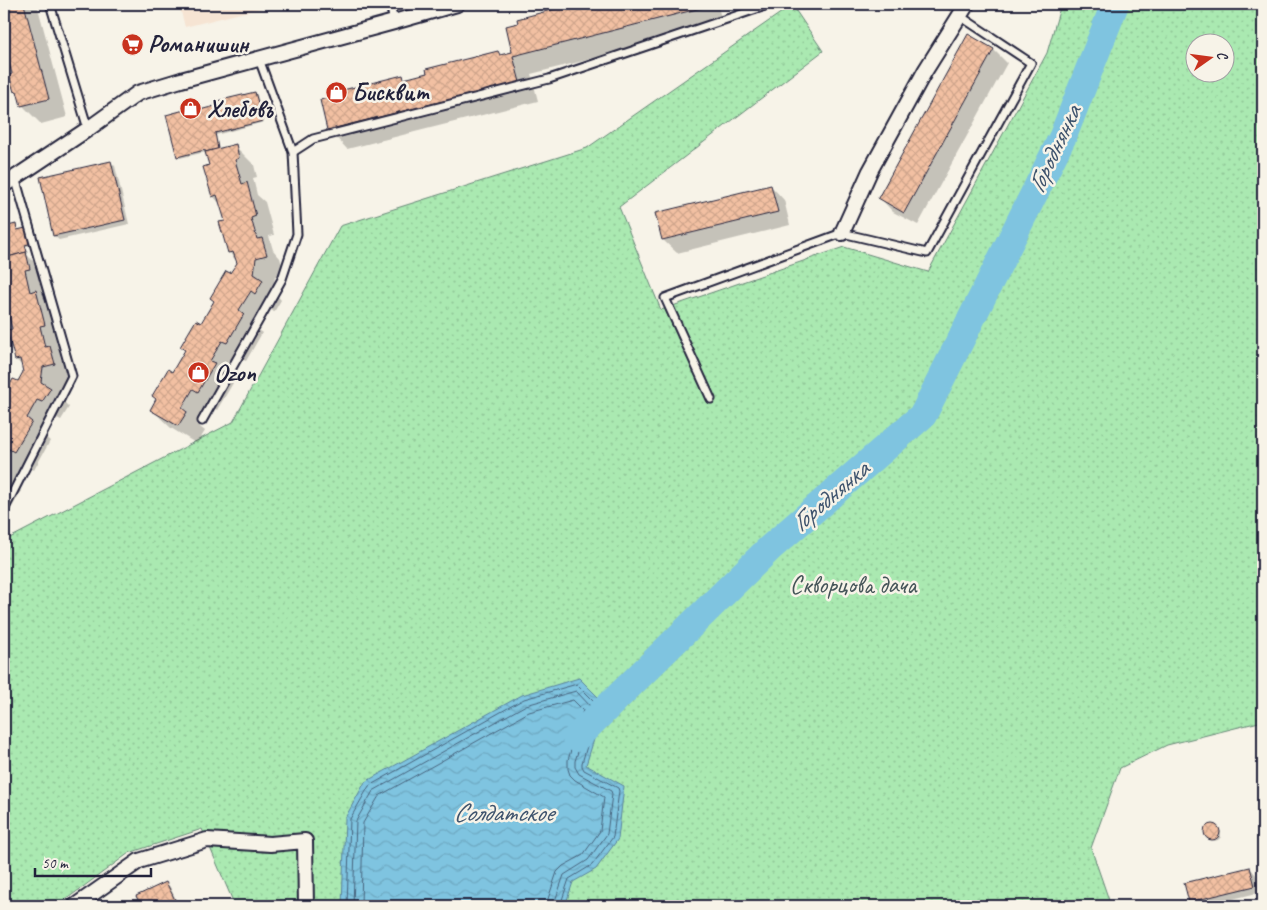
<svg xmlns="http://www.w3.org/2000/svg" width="1267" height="910" viewBox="0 0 1267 910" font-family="Caveat,sans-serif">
<defs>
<pattern id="park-dots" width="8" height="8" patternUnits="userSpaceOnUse" patternTransform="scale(1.25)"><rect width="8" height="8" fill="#aae9b1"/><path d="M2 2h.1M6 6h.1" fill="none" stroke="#92c899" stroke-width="1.8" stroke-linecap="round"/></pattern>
<pattern id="water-waves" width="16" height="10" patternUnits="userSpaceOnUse" patternTransform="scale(1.25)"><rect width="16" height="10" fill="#7fc4e0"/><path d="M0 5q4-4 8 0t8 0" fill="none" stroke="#6da8c1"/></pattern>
<pattern id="building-cross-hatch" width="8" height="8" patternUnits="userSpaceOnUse" patternTransform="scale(1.25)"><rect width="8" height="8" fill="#f2c0a2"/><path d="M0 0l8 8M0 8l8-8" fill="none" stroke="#cfa58c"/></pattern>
</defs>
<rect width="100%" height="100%" fill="#f7f3e8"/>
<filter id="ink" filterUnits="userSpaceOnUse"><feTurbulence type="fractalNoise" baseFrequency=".02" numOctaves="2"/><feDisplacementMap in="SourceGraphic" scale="10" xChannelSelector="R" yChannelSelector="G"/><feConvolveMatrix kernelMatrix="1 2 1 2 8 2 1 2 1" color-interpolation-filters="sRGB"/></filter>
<g filter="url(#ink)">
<!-- built -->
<path fill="#f6e4d3" d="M179,4h98l-92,23z"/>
<!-- park -->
<path fill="url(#park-dots)" stroke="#668676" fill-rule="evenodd" d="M1061,4h202v563h-3l3,12v142l-96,24 -47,23 -29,80 20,58h-876l-33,-77 -73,24 -72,53h-53v-365l229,-119 107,-196 247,-78 205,-143 31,46 -204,156 42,103 183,-63 84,25 119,-219zM1194,42h30v30h-30z"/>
<!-- water -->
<path fill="url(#water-waves)" stroke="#5a839e" d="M579,678l26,26 -19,61 38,21 -6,53 -22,30 -23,13 -8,24h-223l3,-88 20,-36 157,-87z"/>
<!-- shadow -->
<g fill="#0003">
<path d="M4,4h33l30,113 -26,7 -19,-19 -3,-9 -4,-5 -1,-16 -7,-26 -3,-3z"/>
<path d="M579,4h11l1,1 4,-1h132l-9,2 5,20 -192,48 7,27 -191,48 -18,-19 -8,-29 81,-25 4,4 92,-27 3,3 13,-3 5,-29 -1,-5z"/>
<path d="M942,4h28l-12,11 -5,-5 -2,2z"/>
<path d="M969,36l25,14 13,13 -89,162 -25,-13 -13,-14z"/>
<path d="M255,93l2,2 7,27 -48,13 3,15 16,-4 19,19 3,12 -4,1 4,17 8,7 9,33 -5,1 4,14 7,8 5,16 -10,2 -2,15 8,9 -7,12 -4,-3 -12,21 4,3 -16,28 -5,-2 -12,20 4,4 -16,27 -5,-3 -12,20 5,4 -8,13 -26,-16 -19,-18 34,-59 -4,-4 19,-22 37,-62 -9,-11 -3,-30 -5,-17 -8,-9 -3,-30 -4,-14 -26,6 -2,-1 10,-47 2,-2 3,5z"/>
<path d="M111,162l4,4 14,58 -70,16 -5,-4 -13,-58z"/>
<path d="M771,186l13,14 6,25 -113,28 -14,-13z"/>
<path d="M15,225l3,6 15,14 -7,1 2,8h-2l18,18 4,16 -5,1 3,14 8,8 9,33 -5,1 3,14 7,7 5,16 -12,3 -1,13 9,9 -8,13 -4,-2 -12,19 5,4 -16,29 -5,-3 -12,20 4,4 -15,27 -2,-1v-119l10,-17 4,2 7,-11 -1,-5 -8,-7 -2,-30 -5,-18 -5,-5v-79z"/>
<path d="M1212,826h2l7,6v5l-3,3 -4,1 -6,-4 -2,-6 2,-4z"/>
<path d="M1250,868l6,7 5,17 -57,14h-9l-5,-5z"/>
<path d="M166,883l4,4 9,19h-37l-5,-9z"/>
</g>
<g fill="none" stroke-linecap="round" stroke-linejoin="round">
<!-- shore -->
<g stroke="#47637d" stroke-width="1">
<path d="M347,906l3,-87 19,-33 155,-87 53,-15 22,22 -17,57v3l2,4 34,18 1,3 -6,46 -21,28 -23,14 -9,27"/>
<path d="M353,906l3,-85 17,-30 153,-86 50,-14 16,17 -17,53v6l4,7 32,17 1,3 -5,40 -19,26 -24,15 -9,26 -1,5"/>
<path d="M361,906l2,-83 16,-27 150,-84 44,-12 10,10 -15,50v9l2,6 5,5 29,17 -4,34 -17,24 -20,11 -6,6 -9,27 -1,7"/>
</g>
<!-- river -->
<path stroke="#7fc4e0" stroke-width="28" d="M576,738l194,-190 153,-133 140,-279 52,-132"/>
</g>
<!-- building -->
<g fill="url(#building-cross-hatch)" stroke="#22223b">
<path d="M4,4h20l25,95 -28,7 -4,-15 -3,1 -5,-17 3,-1 -8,-30z"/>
<path d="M574,4h130l1,3 -192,49 7,26 -193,48 -7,-30 12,-3 -1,-4 72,-18 1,4 23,-6 -1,-4 72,-18 2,4 12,-3 -6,-26 12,-3 -1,-4z"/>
<path d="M968,34l26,15 -90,164 -26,-15z"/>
<path d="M255,92l8,29 -48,12 3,16 -13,3v-2l-28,7 -11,-42 22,-6 2,-3 2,6 23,-6 -1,-6 3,1z"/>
<path d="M236,144l3,14 -4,2 7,24 5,-2 9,34 -5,2 6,21 5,-1 5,17 -11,3 -2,16 9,6 -8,14 -4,-3 -12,19 5,4 -17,29 -5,-2 -12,20 5,2 -17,29 -5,-3 -11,19 5,4 -9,14 -28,-16 6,-11 -4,-3 16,-27 4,3 13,-22 -5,-3 16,-27 5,3 13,-22 -4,-3 16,-27 4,2 7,-10 -4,-11 -5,1 -9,-31 6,-1 -8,-26 -5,2 -9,-30 6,-2 -4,-13z"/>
<path d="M111,161l14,59 -72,16 -13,-59z"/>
<path d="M771,185l7,27 -116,28 -7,-27z"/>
<path d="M16,224l1,6 9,-2 6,15 -7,2 2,7 -23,6v-31z"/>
<path d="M26,252l4,17 -5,1 5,22 6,-2 9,35 -5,1 5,21 5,-1 5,18 -12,3 -2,15 10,6 -9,14 -5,-2 -10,18 5,4 -18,30 -5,-3 -5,11v-64l9,-17 5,2 5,-9 -3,-13 -5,1 -8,-30 5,-1 -6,-25h-2v-46z"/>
<circle cx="1212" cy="832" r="8"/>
<path d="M1250,867l5,19 -66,16 -5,-19z"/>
<path d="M166,882l12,24h-37l-5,-10z"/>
</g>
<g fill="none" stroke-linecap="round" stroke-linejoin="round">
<defs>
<g id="lane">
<path d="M50,4l38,125"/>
<path d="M390,4l4,18"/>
<path d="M293,152l20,-13 236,-60 222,-75"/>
<path d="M711,399l-46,-101 177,-65 85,20 104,-190 -71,-47"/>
<path d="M202,421l80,-142 15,-45 -4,-82 -34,-93"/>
<path d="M4,510l68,-134 -57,-199"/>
</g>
<g id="street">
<path d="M4,185l84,-56 50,-36 43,-13 213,-58 63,-18"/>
<path d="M842,233l28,-62 55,-100 42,-67"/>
<path d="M75,906l64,-45 68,-21 63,4 35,-3 1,65"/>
</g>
</defs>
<!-- lane casing -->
<use href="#lane" stroke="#22223b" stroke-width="11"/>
<!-- street casing -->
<use href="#street" stroke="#22223b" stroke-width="18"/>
<!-- lane -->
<use href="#lane" stroke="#f7f3e8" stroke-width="7"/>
<!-- street -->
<use href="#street" stroke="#f7f3e8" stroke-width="14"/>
</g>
</g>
<!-- icons -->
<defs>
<symbol id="supermarket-disc" viewBox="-11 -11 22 22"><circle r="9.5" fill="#c8321e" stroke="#f7f3e8"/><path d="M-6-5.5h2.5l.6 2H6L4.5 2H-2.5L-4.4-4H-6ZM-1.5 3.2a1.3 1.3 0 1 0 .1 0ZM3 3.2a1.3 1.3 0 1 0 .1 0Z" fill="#fff"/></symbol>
<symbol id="shop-disc" viewBox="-11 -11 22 22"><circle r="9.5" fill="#c8321e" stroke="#f7f3e8"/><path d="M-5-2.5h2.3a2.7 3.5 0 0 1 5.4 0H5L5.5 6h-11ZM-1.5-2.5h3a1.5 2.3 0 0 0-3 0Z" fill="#fff"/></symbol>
</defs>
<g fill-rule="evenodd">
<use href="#supermarket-disc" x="120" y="32" width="25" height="25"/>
<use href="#shop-disc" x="324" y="80" width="25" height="25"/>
<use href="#shop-disc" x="178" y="96" width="25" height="25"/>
<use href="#shop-disc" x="186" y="360" width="25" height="25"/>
</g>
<g text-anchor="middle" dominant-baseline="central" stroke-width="5" stroke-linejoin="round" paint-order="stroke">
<!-- poi labels -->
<g font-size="25" font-weight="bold" fill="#22223b" stroke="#f7f3e8" text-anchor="start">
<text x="148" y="44">Романишин</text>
<text x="352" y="92">Бисквит</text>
<text x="207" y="109">Хлебовъ</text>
<text x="214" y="373">Ozon</text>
</g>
<!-- park labels -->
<g font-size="25" fill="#445458" stroke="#f7f3e8">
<text x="853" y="585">Скворцова дача</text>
</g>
<!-- water labels -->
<g font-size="26" font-style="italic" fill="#3e536d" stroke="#f7f3e8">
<text transform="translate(1054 149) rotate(-65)">Городнянка</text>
<text transform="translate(830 496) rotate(-41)">Городнянка</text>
<text x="503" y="812">Солдатское</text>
</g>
</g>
<!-- margin -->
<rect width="1267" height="910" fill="none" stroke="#f7f3e8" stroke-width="20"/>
<rect x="10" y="10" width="1247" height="890" fill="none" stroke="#22223b" stroke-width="2" filter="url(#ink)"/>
<!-- north arrow -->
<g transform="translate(1210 58) rotate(76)"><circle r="24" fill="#f7f3e8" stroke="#a29fa3"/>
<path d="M0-4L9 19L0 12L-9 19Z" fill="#c8321e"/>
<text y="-8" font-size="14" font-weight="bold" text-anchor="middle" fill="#22223b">С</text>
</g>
<!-- scale -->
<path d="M35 868v8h116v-8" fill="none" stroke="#22223b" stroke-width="2.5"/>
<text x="42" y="868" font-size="15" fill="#22223b" stroke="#f7f3e8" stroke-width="4" paint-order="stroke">50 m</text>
</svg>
